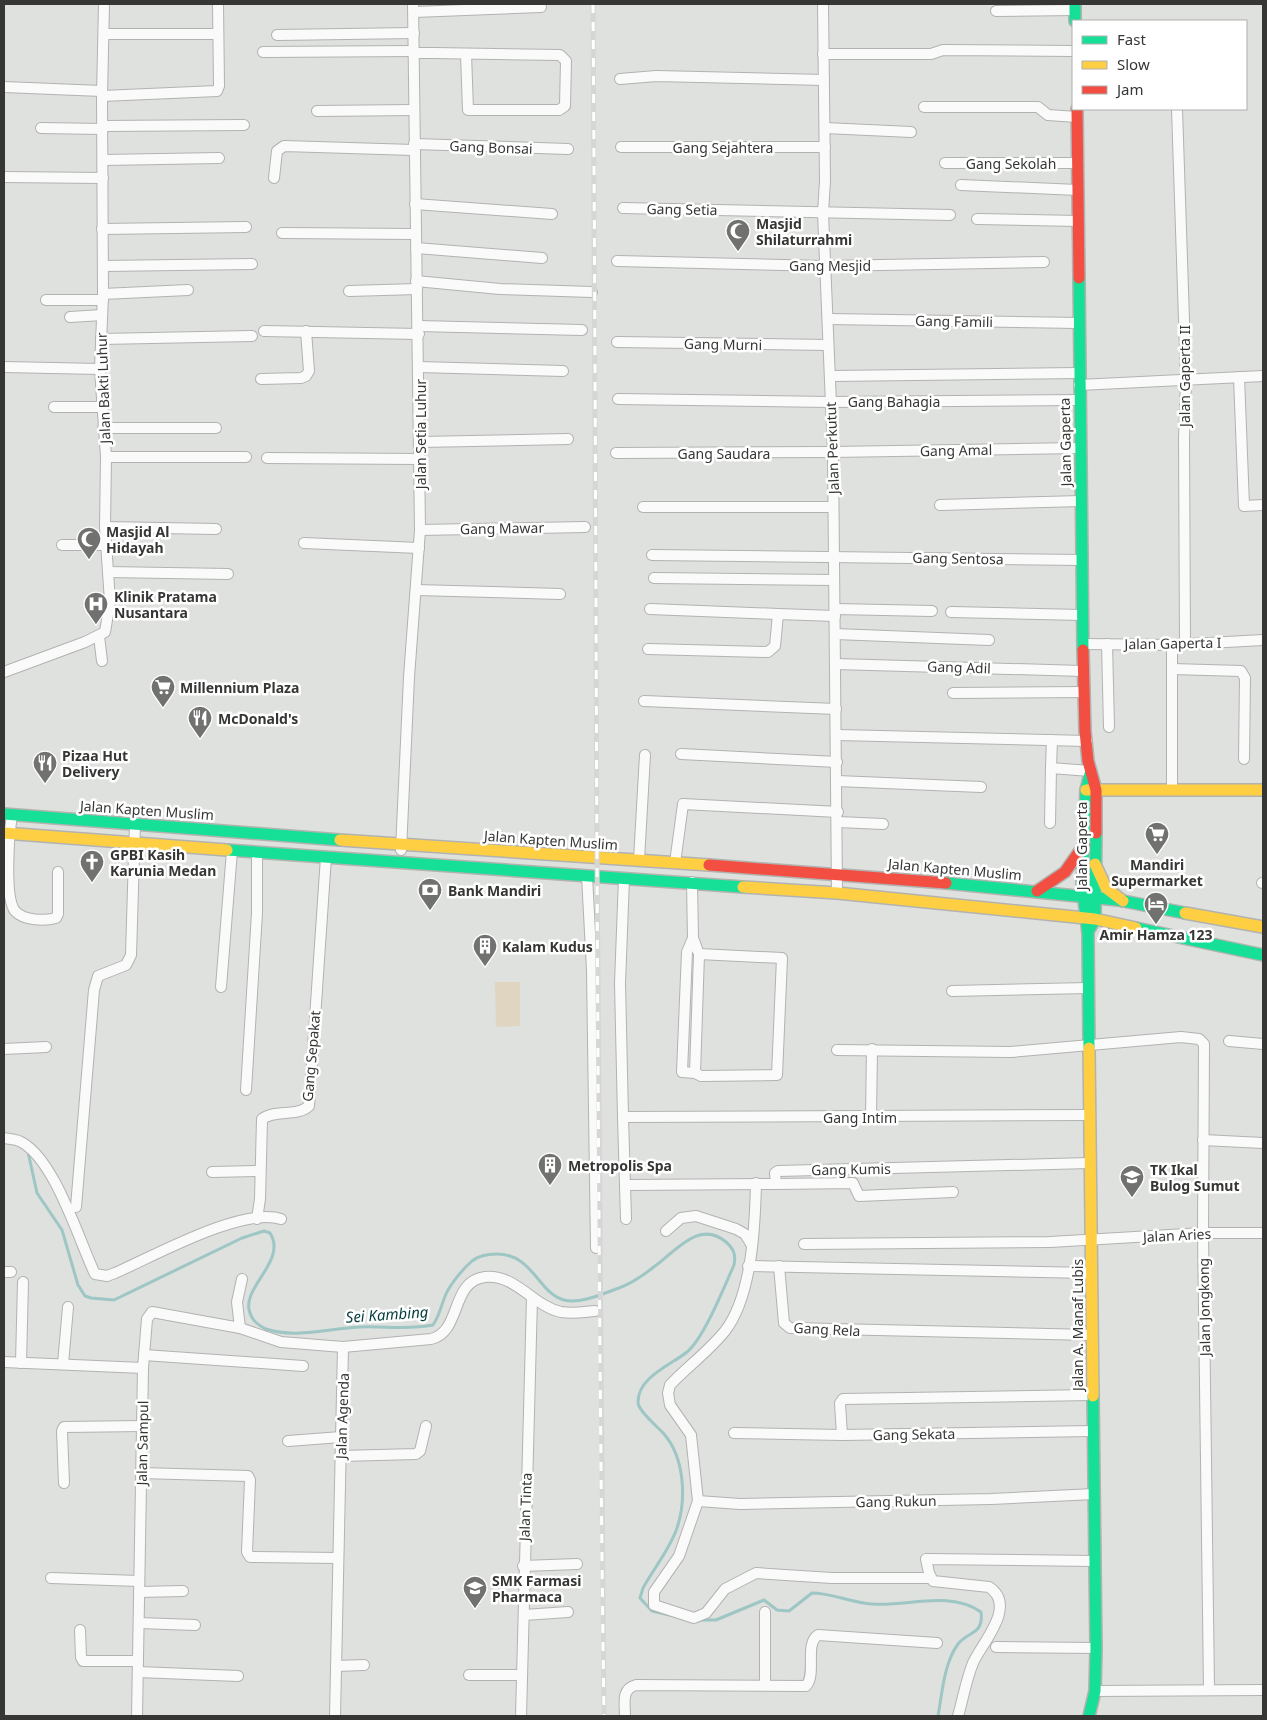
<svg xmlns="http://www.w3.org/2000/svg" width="1267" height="1720" viewBox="0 0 1267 1720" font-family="'Noto Sans',sans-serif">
<rect width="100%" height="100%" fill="#dfe1de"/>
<!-- green -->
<path fill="#e0d5c1" d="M495,982h25v44l-24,1z"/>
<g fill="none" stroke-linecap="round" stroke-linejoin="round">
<!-- stream -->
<g stroke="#9dc6c4" stroke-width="3">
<path d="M28,1152l9,41 25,37 16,55 7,11 6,2 23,2 128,-62 22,-7 6,2c18,28 -30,55 -20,80 2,7 9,13 16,16 30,10 64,-1 95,-2 24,-1 48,3 72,-2 7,-10 8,-20 13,-31 5,-11 17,-25 26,-33 6,-5 17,-7 25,-7 36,0 42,40 67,46 17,4 38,-6 55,-12 13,-5 25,-13 36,-22 20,-14 44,-47 71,-24 8,7 10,13 8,23 -10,22 -30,73 -47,87 -16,13 -49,25 -49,50 0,9 19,24 26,32 20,23 23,64 13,94 -7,21 -23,40 -34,60l-3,10 12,13 22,5"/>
<path d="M700,1620h16l48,-20 13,10 12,1 23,-18c20,0 40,10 60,11 35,3 77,-14 109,8 3,23 -13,19 -23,32 -14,19 -16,50 -20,72"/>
</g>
<defs>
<g id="street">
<path d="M823,4l2,177 -2,32 10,239 4,441"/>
<path d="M996,11l79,-1"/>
<path d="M414,12l127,-5"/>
<path d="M104,34h113"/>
<path d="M277,35l137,-2"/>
<path d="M263,52l151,-1"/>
<path d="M414,53h20l126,2 6,6 -1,45 -6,4h-91l-2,-56"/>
<path d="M823,54h108l12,-4 130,1"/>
<path d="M620,79l36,-3 168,4"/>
<path d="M4,87l98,4"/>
<path d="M102,96l115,-5 2,-5 -1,-82"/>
<path d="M924,107h114l10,8 29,2"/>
<path d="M1177,109l9,271 -2,58 1,206"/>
<path d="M317,111l97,-1"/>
<path d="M102,126l142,-1"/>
<path d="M41,128l61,1"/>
<path d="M825,128l86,4"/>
<path d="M414,144l154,5"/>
<path d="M621,147h204"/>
<path d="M103,160l116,-2"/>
<path d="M945,163h132"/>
<path d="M4,177l99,1"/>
<path d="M274,178l3,-27 7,-5 130,4"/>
<path d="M961,185l117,5"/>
<path d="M415,204l137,10"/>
<path d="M623,208l327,7"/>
<path d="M977,219l101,2"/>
<path d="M102,229l144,-2"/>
<path d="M282,233l133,1"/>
<path d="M416,248l126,10"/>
<path d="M617,261l209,5 218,-4"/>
<path d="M103,266l149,-2"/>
<path d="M416,281l84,8 92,3"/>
<path d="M349,291l68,-2"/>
<path d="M103,294l85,-4"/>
<path d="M46,300h57"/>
<path d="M70,317l32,-2"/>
<path d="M829,319l249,4"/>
<path d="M419,326l163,4"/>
<path d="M264,331l155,3"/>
<path d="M101,339l151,-3"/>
<path d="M617,342l211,3"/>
<path d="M4,367l96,2"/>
<path d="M419,367l144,4"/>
<path d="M831,376l248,-3"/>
<path d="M1239,377l5,129 19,-1"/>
<path d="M261,379l40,-1 5,-2 3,-5 -3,-40"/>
<path d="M1079,385l184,-9"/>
<path d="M618,399l211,3 250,-2"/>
<path d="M54,407h47"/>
<path d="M103,428h113"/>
<path d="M420,442l148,-3"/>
<path d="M616,453l217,-1 247,-4"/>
<path d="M106,457h140"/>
<path d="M267,458l153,1"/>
<path d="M940,505l141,-4"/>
<path d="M643,507h190"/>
<path d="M105,527l111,2"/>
<path d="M420,530l165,-3"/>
<path d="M304,543l115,5"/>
<path d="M62,545h45"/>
<path d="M652,555l430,5"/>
<path d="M108,572l120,2"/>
<path d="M654,578l180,2"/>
<path d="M416,590l144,4"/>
<path d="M650,609l128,5"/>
<path d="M835,609l97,2"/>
<path d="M951,612l131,3"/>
<path d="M835,634l154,6"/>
<path d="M99,636l3,25"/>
<path d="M1083,644l89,1 91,-5"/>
<path d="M1107,644l2,83"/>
<path d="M648,649l120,3 7,-6 3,-32 57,2"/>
<path d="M836,664l247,7"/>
<path d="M1172,669l69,2 4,7 -1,81"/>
<path d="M4,672l81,-30 20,-10 5,-30 -5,-75 1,-70 -6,-88 3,-75 -1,-198 2,-92"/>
<path d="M953,693l131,-1"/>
<path d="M644,701l192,8"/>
<path d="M837,735l250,6"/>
<path d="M1052,740l-1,28 39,3"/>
<path d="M681,754l156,8"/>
<path d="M837,781l144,6"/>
<path d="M1172,789v-144"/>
<path d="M12,815c-3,19 -8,82 3,96 9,10 30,10 41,7l2,-4v-42"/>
<path d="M838,822l45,2"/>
<path d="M1050,823l1,-55"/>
<path d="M401,850l8,-173 11,-147 -7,-526"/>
<path d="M639,860l6,-105"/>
<path d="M675,863l8,-59 155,8"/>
<path d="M587,876l5,94 4,278"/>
<path d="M624,878l-4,105 3,134 466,-2"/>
<path d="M692,882l1,56 6,16 -4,119"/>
<path d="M1262,883h1"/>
<path d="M693,938l-6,14 -5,120 13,1 6,3 76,-1 5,-117 -83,-4"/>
<path d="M221,987l11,-136"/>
<path d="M952,991l137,-3"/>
<path d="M1229,1041l34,3"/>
<path d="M4,1049l42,-2"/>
<path d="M837,1050l174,2 170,-15 18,2 5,5 -1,189 6,455"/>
<path d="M246,1090l11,-177v-60"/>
<path d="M623,1117l3,102"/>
<path d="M871,1117l1,-68"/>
<path d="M4,1138c4,1 11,1 15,3 35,15 60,100 76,133l12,2 8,-3c37,-16 128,-67 166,-54"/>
<path d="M1203,1140l60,3"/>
<path d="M212,1172l48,-1"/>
<path d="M756,1183c-1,44 -4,113 -31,148 -16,20 -38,36 -55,54l-2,8 2,12 21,30 7,66 -19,55 -25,36v13l40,13 12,-5 19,-24 31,-16 76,5h99"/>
<path d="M776,1184l77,-1 6,13 94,-4"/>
<path d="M625,1185l151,-1 -1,-11 3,-2 311,-8"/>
<path d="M76,1207l18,-217 4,-14 28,-11 5,-10 4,-132"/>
<path d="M257,1219l3,-20 2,-80c13,-10 35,-2 47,-13l17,-249"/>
<path d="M666,1231l15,-13 15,-2 40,13 9,5 6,10"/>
<path d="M804,1244l246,-2 153,-9h60"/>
<path d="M748,1266l343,7"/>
<path d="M779,1266l5,57 6,5 301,7"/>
<path d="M4,1272h7"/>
<path d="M240,1328l41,14 62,5 88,-8c31,-7 19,-58 54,-62 31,-3 48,29 76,35 12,2 22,0 34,-1"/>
<path d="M144,1355l159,11"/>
<path d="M4,1362l139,6"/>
<path d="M21,1363l2,-81"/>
<path d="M63,1364l5,-57"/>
<path d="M734,1433l108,2 251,-4"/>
<path d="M842,1435l-2,-32 3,-4 249,-4"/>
<path d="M288,1441l53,-4"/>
<path d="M340,1456l76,-2 4,-3 6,-25"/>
<path d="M141,1473l107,3 2,4 -3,72 3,5 88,1"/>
<path d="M64,1483l-2,-52 2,-4 79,-1"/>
<path d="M698,1501l42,3 251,-5 103,-5"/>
<path d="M523,1566l54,-2"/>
<path d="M51,1578l88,3"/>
<path d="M139,1592l44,-1"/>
<path d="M524,1615l44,-3"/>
<path d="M139,1623l56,2"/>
<path d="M80,1630l1,27 2,4h55"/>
<path d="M996,1647l100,1"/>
<path d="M336,1666l28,-1"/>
<path d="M138,1672l100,4"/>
<path d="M469,1675h53"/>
<path d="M765,1685v-73"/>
<path d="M1095,1691l168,-1"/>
<path d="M137,1716l6,-348 4,-49 5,-7 88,16 -3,-26 5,-23"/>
<path d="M335,1716l8,-369"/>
<path d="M521,1716l11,-418"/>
<path d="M625,1716c0,-13 -4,-27 11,-31l170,1c11,-12 -2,-42 12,-51l119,8"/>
<path d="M958,1716c5,-17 8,-36 15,-53 8,-19 45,-57 16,-76l-56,-6 -4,-8 -3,-14 169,2"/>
</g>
<g id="fast">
<path d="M1075,4v17"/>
<path d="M1079,278l4,372"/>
<path d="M4,814l336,26"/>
<path d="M227,850l516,37"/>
<path d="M946,883l172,17 67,13"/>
<path d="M1090,928l5,-9 1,-86"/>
<path d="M1136,928l127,27"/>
<path d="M1089,1048l-1,-114 -6,-51 4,-93 4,-16"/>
<path d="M1089,1716l6,-25 1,-43 -3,-252"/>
</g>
<g id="slow">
<path d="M1086,790h177"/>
<path d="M4,833l223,17"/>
<path d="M340,840l369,25"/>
<path d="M1095,864l11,24 17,13"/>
<path d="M743,887l94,6 258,26 41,9"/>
<path d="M1185,913l78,14"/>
<path d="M1089,1048l4,348"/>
</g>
<g id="jam">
<path d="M1077,109l2,169"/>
<path d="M1083,650l2,81 3,30 8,29v43"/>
<path d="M709,865l237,18"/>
<path d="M1037,891l28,-19 19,-27"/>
</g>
</defs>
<!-- street casing -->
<use href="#street" stroke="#b2b3b1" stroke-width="12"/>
<!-- fast casing -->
<use href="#fast" stroke="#b2b3b1" stroke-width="14"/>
<!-- slow casing -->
<use href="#slow" stroke="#b2b3b1" stroke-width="14"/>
<!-- jam casing -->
<use href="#jam" stroke="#b2b3b1" stroke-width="14"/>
<!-- street -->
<use href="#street" stroke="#fafafa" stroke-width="10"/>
<!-- fast -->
<use href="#fast" stroke="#16e098" stroke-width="11"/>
<!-- slow -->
<use href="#slow" stroke="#ffcf43" stroke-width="11"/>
<!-- jam -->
<use href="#jam" stroke="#f24e42" stroke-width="11"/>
<defs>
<path id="rail" d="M593,4c4,571 3,1141 11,1712"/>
</defs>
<!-- rail casing -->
<use href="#rail" stroke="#d5d6d5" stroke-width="5"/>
<!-- rail -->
<use href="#rail" stroke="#fff" stroke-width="3" stroke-dasharray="9" stroke-linecap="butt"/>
</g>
<!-- icons -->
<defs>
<symbol id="mosque-pin" viewBox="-11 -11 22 30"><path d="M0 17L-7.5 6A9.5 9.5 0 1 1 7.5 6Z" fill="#717270" stroke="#fff"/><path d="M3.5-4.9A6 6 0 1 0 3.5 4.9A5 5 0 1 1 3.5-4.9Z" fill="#fff"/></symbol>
<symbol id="hospital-pin" viewBox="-11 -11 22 30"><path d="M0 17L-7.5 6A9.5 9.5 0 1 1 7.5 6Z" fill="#717270" stroke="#fff"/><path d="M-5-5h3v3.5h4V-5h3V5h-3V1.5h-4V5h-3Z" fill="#fff"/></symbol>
<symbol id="supermarket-pin" viewBox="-11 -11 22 30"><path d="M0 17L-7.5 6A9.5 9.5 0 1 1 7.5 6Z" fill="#717270" stroke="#fff"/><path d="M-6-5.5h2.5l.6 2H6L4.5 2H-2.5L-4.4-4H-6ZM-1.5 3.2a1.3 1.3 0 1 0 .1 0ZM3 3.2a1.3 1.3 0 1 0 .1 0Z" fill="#fff"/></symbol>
<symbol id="restaurant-pin" viewBox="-11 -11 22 30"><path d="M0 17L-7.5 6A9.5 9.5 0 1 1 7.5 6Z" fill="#717270" stroke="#fff"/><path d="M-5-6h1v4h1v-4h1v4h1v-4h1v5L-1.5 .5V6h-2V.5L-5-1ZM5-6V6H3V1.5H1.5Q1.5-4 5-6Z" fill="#fff"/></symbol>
<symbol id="church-pin" viewBox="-11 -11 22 30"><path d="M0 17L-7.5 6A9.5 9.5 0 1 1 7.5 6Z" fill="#717270" stroke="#fff"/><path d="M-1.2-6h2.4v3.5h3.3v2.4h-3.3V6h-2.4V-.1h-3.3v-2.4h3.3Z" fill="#fff"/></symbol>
<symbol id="bank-pin" viewBox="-11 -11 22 30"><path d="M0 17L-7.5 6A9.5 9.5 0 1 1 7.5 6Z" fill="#717270" stroke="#fff"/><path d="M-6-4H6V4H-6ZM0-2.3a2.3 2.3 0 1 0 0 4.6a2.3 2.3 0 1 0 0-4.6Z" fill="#fff"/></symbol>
<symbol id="hotel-pin" viewBox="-11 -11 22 30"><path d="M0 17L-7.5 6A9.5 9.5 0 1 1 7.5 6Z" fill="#717270" stroke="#fff"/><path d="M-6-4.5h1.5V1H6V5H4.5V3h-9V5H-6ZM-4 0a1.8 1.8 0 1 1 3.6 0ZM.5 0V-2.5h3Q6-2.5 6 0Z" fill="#fff"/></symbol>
<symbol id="building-pin" viewBox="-11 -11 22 30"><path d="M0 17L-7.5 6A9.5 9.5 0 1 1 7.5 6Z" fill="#717270" stroke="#fff"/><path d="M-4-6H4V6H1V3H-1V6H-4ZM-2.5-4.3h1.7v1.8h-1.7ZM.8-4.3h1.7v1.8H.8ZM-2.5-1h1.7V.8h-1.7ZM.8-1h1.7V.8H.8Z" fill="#fff"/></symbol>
<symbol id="school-pin" viewBox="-11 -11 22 30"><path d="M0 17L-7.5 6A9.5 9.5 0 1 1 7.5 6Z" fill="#717270" stroke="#fff"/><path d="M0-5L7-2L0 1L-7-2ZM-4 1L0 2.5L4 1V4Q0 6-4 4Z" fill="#fff"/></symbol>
</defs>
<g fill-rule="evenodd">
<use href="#mosque-pin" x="724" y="217" width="28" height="38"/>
<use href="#mosque-pin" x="75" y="525" width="28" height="38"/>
<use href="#hospital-pin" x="82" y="590" width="28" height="38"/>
<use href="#supermarket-pin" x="149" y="673" width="28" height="38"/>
<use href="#restaurant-pin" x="186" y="704" width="28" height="38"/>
<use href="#restaurant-pin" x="31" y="749" width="28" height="38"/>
<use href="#supermarket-pin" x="1143" y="820" width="28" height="38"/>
<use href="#church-pin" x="78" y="848" width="28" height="38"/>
<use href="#bank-pin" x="416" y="876" width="28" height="38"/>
<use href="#hotel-pin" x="1142" y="890" width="28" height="38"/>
<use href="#building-pin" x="471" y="932" width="28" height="38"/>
<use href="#building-pin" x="536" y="1151" width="28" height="38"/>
<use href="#school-pin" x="1118" y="1163" width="28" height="38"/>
<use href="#school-pin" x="461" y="1574" width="28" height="38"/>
</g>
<g text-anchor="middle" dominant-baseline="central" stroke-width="5" stroke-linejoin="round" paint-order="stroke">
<!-- street labels -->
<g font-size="14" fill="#363735" stroke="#fff">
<text transform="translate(491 147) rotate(2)">Gang Bonsai</text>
<text x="723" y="147">Gang Sejahtera</text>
<text x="1011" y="163">Gang Sekolah</text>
<text transform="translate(682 209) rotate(1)">Gang Setia</text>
<text x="830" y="265">Gang Mesjid</text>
<text transform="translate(954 321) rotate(1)">Gang Famili</text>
<text transform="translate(723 344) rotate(1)">Gang Murni</text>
<text transform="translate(1184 376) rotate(-90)">Jalan Gaperta II</text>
<text transform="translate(103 388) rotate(-92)">Jalan Bakti Luhur</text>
<text x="894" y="401">Gang Bahagia</text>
<text transform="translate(420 434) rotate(-90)">Jalan Setia Luhur</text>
<text transform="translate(1065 442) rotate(-91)">Jalan Gaperta</text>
<text transform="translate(832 448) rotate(-92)">Jalan Perkutut</text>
<text transform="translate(956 450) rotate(-1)">Gang Amal</text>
<text x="724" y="453">Gang Saudara</text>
<text transform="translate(502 528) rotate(-1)">Gang Mawar</text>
<text transform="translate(958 558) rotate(1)">Gang Sentosa</text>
<text transform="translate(1173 643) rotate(-1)">Jalan Gaperta I</text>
<text transform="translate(959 667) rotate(2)">Gang Adil</text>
<text transform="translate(147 810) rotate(4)">Jalan Kapten Muslim</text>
<text transform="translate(551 840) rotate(4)">Jalan Kapten Muslim</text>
<text transform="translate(1081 846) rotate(-90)">Jalan Gaperta</text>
<text transform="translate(955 869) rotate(5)">Jalan Kapten Muslim</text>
<text transform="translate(311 1056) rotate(-85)">Gang Sepakat</text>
<text x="860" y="1117">Gang Intim</text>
<text transform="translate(851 1169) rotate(-1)">Gang Kumis</text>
<text transform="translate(1177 1235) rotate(-3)">Jalan Aries</text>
<text transform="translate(1204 1307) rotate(-91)">Jalan Jongkong</text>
<text transform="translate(1077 1325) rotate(-90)">Jalan A. Manaf Lubis</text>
<text transform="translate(827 1329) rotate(3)">Gang Rela</text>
<text transform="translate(342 1416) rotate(-88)">Jalan Agenda</text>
<text transform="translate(914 1434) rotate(-1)">Gang Sekata</text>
<text transform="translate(142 1443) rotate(-89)">Jalan Sampul</text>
<text transform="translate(896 1501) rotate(-1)">Gang Rukun</text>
<text transform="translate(525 1507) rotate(-88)">Jalan Tinta</text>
</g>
<!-- poi labels -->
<g font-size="14" font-weight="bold" fill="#363735" stroke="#fff" text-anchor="start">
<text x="756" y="223">Masjid<tspan x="756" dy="16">Shilaturrahmi</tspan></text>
<text x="106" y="531">Masjid Al<tspan x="106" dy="16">Hidayah</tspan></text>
<text x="114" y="596">Klinik Pratama<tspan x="114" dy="16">Nusantara</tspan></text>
<text x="180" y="687">Millennium Plaza</text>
<text x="218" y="718">McDonald's</text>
<text x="62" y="755">Pizaa Hut<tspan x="62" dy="16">Delivery</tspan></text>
<text x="110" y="854">GPBI Kasih<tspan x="110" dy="16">Karunia Medan</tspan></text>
<text x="1157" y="864" text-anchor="middle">Mandiri<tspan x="1157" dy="16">Supermarket</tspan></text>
<text x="448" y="890">Bank Mandiri</text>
<text x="1156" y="934" text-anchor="middle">Amir Hamza 123</text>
<text x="502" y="946">Kalam Kudus</text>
<text x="568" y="1165">Metropolis Spa</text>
<text x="1150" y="1169">TK Ikal<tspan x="1150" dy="16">Bulog Sumut</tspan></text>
<text x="492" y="1580">SMK Farmasi<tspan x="492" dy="16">Pharmaca</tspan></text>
</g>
<!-- water labels -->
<g font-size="15" font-style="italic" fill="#043d3c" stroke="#fff">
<text transform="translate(387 1314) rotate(-4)">Sei Kambing</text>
</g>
</g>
<!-- border -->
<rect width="1267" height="1720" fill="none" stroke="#363735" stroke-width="10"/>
<!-- legend -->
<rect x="1072" y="20" width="175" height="90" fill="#ffffff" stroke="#afafae"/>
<rect x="1082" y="36" width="25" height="8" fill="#16e098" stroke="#afafae"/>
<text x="1117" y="45" font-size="15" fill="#363735">Fast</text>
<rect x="1082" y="61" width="25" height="8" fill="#ffcf43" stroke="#afafae"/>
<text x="1117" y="70" font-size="15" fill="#363735">Slow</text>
<rect x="1082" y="86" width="25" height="8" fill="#f24e42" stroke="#afafae"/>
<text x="1117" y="95" font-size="15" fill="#363735">Jam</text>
</svg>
